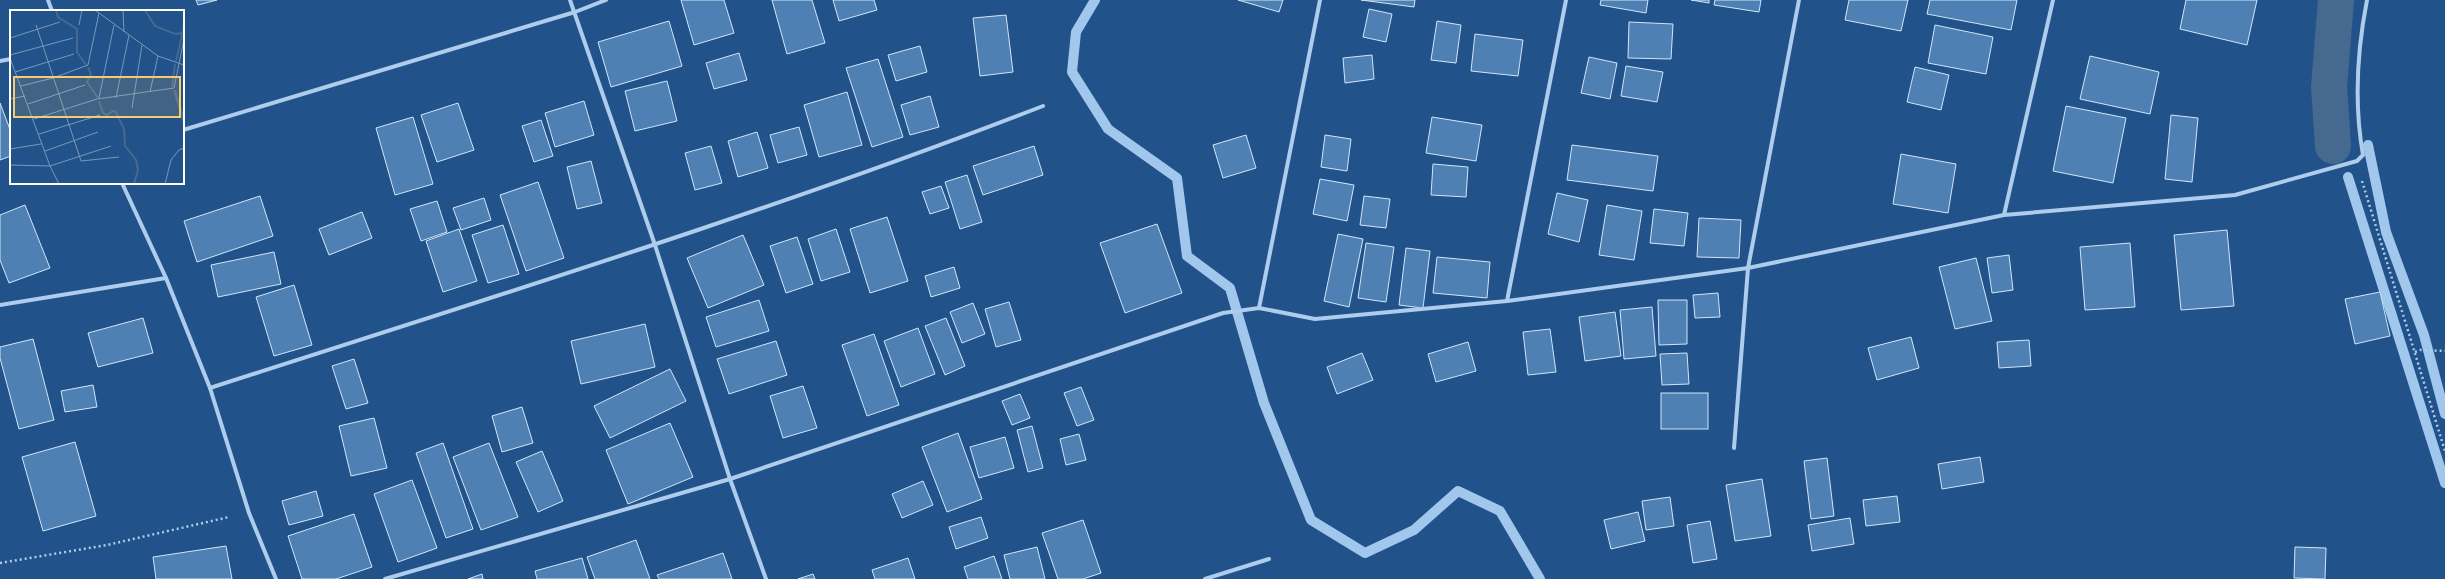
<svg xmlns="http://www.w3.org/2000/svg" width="2445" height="579" viewBox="0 0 2445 579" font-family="Signika,sans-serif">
<rect width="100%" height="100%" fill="#21538a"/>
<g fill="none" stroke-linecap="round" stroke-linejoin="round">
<!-- stream -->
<g stroke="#a2c7ec" stroke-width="10">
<path d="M1095,0l-19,32 -4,40 36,57 69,49 10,78 43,32 34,115 47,117 54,33 49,-23 44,-39 42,20 40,68"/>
<path d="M2368,145l18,87 38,103 21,79"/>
<path d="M2348,177l97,306"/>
</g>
<!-- canal -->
<path stroke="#45698f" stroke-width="36" d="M2333,146l-4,-59 7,-87"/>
</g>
<!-- building -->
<g fill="#4e80b3" stroke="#d3e5f8">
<path d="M196,0h21l-19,5z"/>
<path d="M681,0h43l10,33 -40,12z"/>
<path d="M772,0h40l13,43 -38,11z"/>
<path d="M833,0h41l3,10 -38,11z"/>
<path d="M1238,0h45l-4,12z"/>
<path d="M1361,0h54l-1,7z"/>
<path d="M1601,0h47l-2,13 -46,-8z"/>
<path d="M1691,0h18v3z"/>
<path d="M1715,0h46l-2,12 -45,-7z"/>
<path d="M1849,0h59l-7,31 -56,-11z"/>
<path d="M1930,0h87l-6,30 -84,-16z"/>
<path d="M2186,0h71l-10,45 -67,-16z"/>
<path d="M1369,9l23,5 -6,28 -23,-5z"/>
<path d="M1006,15l7,57 -33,4 -7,-58z"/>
<path d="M669,21l13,45 -71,21 -13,-45z"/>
<path d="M1437,21l24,4 -5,38 -25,-3z"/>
<path d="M1629,22l44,2 -2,35 -43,-1z"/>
<path d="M1935,25l58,12 -7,37 -58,-11z"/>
<path d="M1475,34l48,6 -5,36 -47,-5z"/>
<path d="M920,46l7,26 -31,9 -8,-26z"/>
<path d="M739,53l8,27 -33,9 -8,-26z"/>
<path d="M1372,55l2,24 -29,4 -2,-25z"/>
<path d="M2090,56l69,16 -9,42 -70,-15z"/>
<path d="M1589,57l28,6 -7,36 -29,-6z"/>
<path d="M878,59l25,78 -31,10 -26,-79z"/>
<path d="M1626,66l37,6 -6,30 -36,-6z"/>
<path d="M1915,67l34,8 -8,35 -34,-8z"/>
<path d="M667,81l10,40 -42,10 -10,-40z"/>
<path d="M847,92l15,53 -43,12 -15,-52z"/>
<path d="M930,96l9,31 -29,8 -9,-30z"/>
<path d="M584,101l10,34 -39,12 -10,-34z"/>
<path d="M0,103l11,29v24l-11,4z"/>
<path d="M458,103l16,47 -37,12 -16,-47z"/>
<path d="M2066,106l60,12 -13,65 -60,-12z"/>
<path d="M2171,115l27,3 -6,64 -27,-3z"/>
<path d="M413,117l20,67 -38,11 -19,-67z"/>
<path d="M1432,117l50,8 -6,36 -50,-8z"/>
<path d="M541,120l12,36 -19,6 -12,-36z"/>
<path d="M799,127l8,28 -29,8 -8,-28z"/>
<path d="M757,132l11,36 -30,9 -10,-36z"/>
<path d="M1246,135l10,33 -33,10 -10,-33z"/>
<path d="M1325,135l26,4 -4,32 -26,-4z"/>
<path d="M1572,145l86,11 -5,35 -86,-11z"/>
<path d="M711,146l11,37 -27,7 -10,-37z"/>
<path d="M1034,146l9,29 -60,20 -10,-29z"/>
<path d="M1901,154l55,10 -8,49 -55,-9z"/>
<path d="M591,161l11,42 -25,6 -10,-42z"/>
<path d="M1433,164l35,3 -2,30 -35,-2z"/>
<path d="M967,175l15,47 -22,7 -15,-47z"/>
<path d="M1320,179l34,6 -7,36 -34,-7z"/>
<path d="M538,182l26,76 -38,13 -26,-76z"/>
<path d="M941,186l8,22 -19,6 -8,-22z"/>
<path d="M1557,193l31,7 -9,42 -31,-8z"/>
<path d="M260,196l13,40 -76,26 -13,-41z"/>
<path d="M1364,196l26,3 -4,29 -26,-3z"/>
<path d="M484,198l7,22 -30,10 -8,-22z"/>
<path d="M437,201l10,31 -26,9 -11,-32z"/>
<path d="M25,205l25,63 -41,15 -9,-23v-45z"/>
<path d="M1607,205l35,6 -8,49 -35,-5z"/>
<path d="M1654,209l34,4 -4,33 -34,-3z"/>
<path d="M362,212l10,26 -43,17 -10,-26z"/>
<path d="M887,217l21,64 -38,12 -20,-64z"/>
<path d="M1699,218l42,2 -2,38 -42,-1z"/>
<path d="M1157,224l25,69 -57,20 -25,-70z"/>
<path d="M503,225l16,49 -31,9 -16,-48z"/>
<path d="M459,229l18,52 -34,11 -17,-51z"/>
<path d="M836,229l14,43 -29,9 -13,-42z"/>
<path d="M2227,230l7,76 -53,4 -7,-75z"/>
<path d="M1338,234l25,5 -14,68 -25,-6z"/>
<path d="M743,235l21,50 -56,23 -21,-50z"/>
<path d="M797,237l16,47 -27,9 -16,-47z"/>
<path d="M1366,243l28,4 -8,55 -28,-4z"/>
<path d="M2130,243l5,64 -50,3 -5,-63z"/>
<path d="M1406,248l24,3 -7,57 -24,-3z"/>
<path d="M274,252l7,32 -63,13 -7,-32z"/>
<path d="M2009,255l4,35 -21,3 -5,-35z"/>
<path d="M1437,257l53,5 -3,36 -54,-5z"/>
<path d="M1976,258l16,63 -37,8 -16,-62z"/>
<path d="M954,267l6,21 -29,9 -6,-21z"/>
<path d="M294,285l18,60 -38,11 -18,-59z"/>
<path d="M2380,292l10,44 -35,8 -10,-45z"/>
<path d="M1718,293l2,24 -25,1 -2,-23z"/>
<path d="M759,300l10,31 -53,16 -10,-30z"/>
<path d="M1658,300h29v44l-28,1z"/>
<path d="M1009,302l12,38 -25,7 -11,-38z"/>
<path d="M973,303l12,31 -23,9 -12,-31z"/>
<path d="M1652,307l4,49 -32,3 -4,-49z"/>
<path d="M1615,312l6,44 -36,5 -6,-44z"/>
<path d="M143,318l10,35 -55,14 -10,-34z"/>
<path d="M946,318l19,48 -20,9 -20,-49z"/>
<path d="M645,324l10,43 -74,17 -10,-43z"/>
<path d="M918,328l17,46 -34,13 -17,-46z"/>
<path d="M1550,329l6,43 -28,3 -5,-43z"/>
<path d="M874,334l25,71 -32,11 -25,-71z"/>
<path d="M1911,337l8,31 -42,12 -9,-32z"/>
<path d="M33,339l21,81 -35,9 -19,-71v-11z"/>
<path d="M2029,340l2,26 -32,2 -2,-26z"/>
<path d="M776,341l11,34 -58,19 -12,-35z"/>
<path d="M1468,342l8,29 -40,11 -8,-28z"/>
<path d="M1362,353l11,27 -36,14 -10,-27z"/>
<path d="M1687,353l2,31 -27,1 -2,-31z"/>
<path d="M354,359l14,44 -22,6 -14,-43z"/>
<path d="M670,369l16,32 -76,37 -16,-32z"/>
<path d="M93,385l4,22 -32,5 -4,-21z"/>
<path d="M803,386l14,42 -34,10 -13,-42z"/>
<path d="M1081,387l13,33 -17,6 -13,-33z"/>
<rect x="1661" y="393" width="47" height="36"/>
<path d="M1020,394l10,24 -18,7 -10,-24z"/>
<path d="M522,407l11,36 -31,9 -10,-36z"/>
<path d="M374,418l13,50 -36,8 -12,-50z"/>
<path d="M670,423l23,54 -65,27 -22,-54z"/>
<path d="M1032,426l11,42 -15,4 -11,-42z"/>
<path d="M958,433l24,66 -35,13 -25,-65z"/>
<path d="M1079,434l7,26 -20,5 -6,-26z"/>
<path d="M1005,437l9,31 -35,10 -9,-31z"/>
<path d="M75,442l21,74 -53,15 -21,-74z"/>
<path d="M443,443l30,86 -27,9 -30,-85z"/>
<path d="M489,443l29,74 -37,13 -28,-73z"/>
<path d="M542,451l21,50 -25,11 -22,-50z"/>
<path d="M1980,457l4,25 -42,7 -4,-25z"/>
<path d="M1827,458l7,58 -23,3 -7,-58z"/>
<path d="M1762,479l9,57 -36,5 -9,-56z"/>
<path d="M412,480l25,68 -39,14 -24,-68z"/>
<path d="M923,481l10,24 -31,13 -10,-24z"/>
<path d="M316,491l7,25 -34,9 -7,-24z"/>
<path d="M1897,496l3,26 -34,4 -3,-26z"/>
<path d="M1670,497l4,29 -28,4 -4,-29z"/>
<path d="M1638,512l7,29 -34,8 -7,-29z"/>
<path d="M354,514l18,53 -36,12h-34l-14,-43z"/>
<path d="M981,517l7,21 -32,11 -7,-22z"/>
<path d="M1850,518l4,26 -42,7 -4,-26z"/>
<path d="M1083,520l18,53 -18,6h-25l-16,-46z"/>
<path d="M1710,521l7,38 -24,4 -6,-38z"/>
<path d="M636,540l14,39h-55l-8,-22z"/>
<path d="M226,546l6,33h-76l-3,-22z"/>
<path d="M1037,547l8,32h-35l-6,-24z"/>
<path d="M2295,547l31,1 -1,31 -31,-1z"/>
<path d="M723,553l9,26h-73l-2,-4z"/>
<path d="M994,556l8,23h-34l-4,-12z"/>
<path d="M582,558l6,21h-51l-2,-8z"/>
<path d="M908,558l7,21h-40l-3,-9z"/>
<path d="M482,574l1,5h-15z"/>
<path d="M813,574l2,5h-17z"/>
</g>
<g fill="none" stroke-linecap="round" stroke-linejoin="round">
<!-- path -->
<g stroke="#aecceb" stroke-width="2.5" stroke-dasharray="2 3" stroke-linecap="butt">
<path d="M2362,181l83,270"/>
<path d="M2415,352l5,-2 25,1"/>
<path d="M0,563l107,-18 122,-28"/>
</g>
<!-- minor -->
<g stroke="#aecceb" stroke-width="4">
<path d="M48,0l4,11"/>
<path d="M570,0l85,245 75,234 36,100"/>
<path d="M0,61l11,-2"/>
<path d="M183,130l392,-118 31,-12"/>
<path d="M122,183l44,95 44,110 39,125 27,66"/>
<path d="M2004,215l49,-215"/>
<path d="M1507,301l59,-301"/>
<path d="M0,305l166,-27"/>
<path d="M1259,308l61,-308"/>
<path d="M210,388c279,-90 560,-176 833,-282"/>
<path d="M1734,448l14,-180 51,-268"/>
<path d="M385,579l345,-100 493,-166 36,-5 56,11 192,-18 241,-33 256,-53 231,-20 122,-34 6,-6c-9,-51 -6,-104 4,-155"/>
<path d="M1205,579l64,-20"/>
</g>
</g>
<!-- overview -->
<g transform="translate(10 10)">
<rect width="174" height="174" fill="#21538a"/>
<path fill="none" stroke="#45698f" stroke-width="2" d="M46,0l2,7 19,12v23l9,13M135,0l10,16 20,8 9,-1M166,51l8,-34M78,57l3,7 -4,8 11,16M162,77l3,-23M164,80l10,33M165,80l9,29M89,91l4,12 4,2 6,-4 3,1 8,17 1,17 11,14 2,10 -4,14"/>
<path fill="none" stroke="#7a98b9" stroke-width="1" d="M85,0l63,46 26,9M113,0l1,22M26,15l45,136 38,-4M69,15l3,-15M0,28l50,-16M0,45l63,-17M0,48l40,108 9,18M5,62l59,-18M11,76l32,-8 35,-13 11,-52M140,82l8,-36M89,88l15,-73M106,88l13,-63M0,89l15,-3M18,94l57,-19M122,98l10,-63M24,109l63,-20 77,-11 10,-49M29,124l61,-19M0,139l31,-5M35,141l53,-19M0,155l40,1 61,-20M155,174l6,-24 8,-10 5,-2"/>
<path fill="#f7cb70" fill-opacity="0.15" stroke="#f7cb70" stroke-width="2" d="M4,67h166v40h-166z"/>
<rect width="174" height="174" fill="none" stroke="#fff" stroke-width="2"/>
</g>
</svg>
